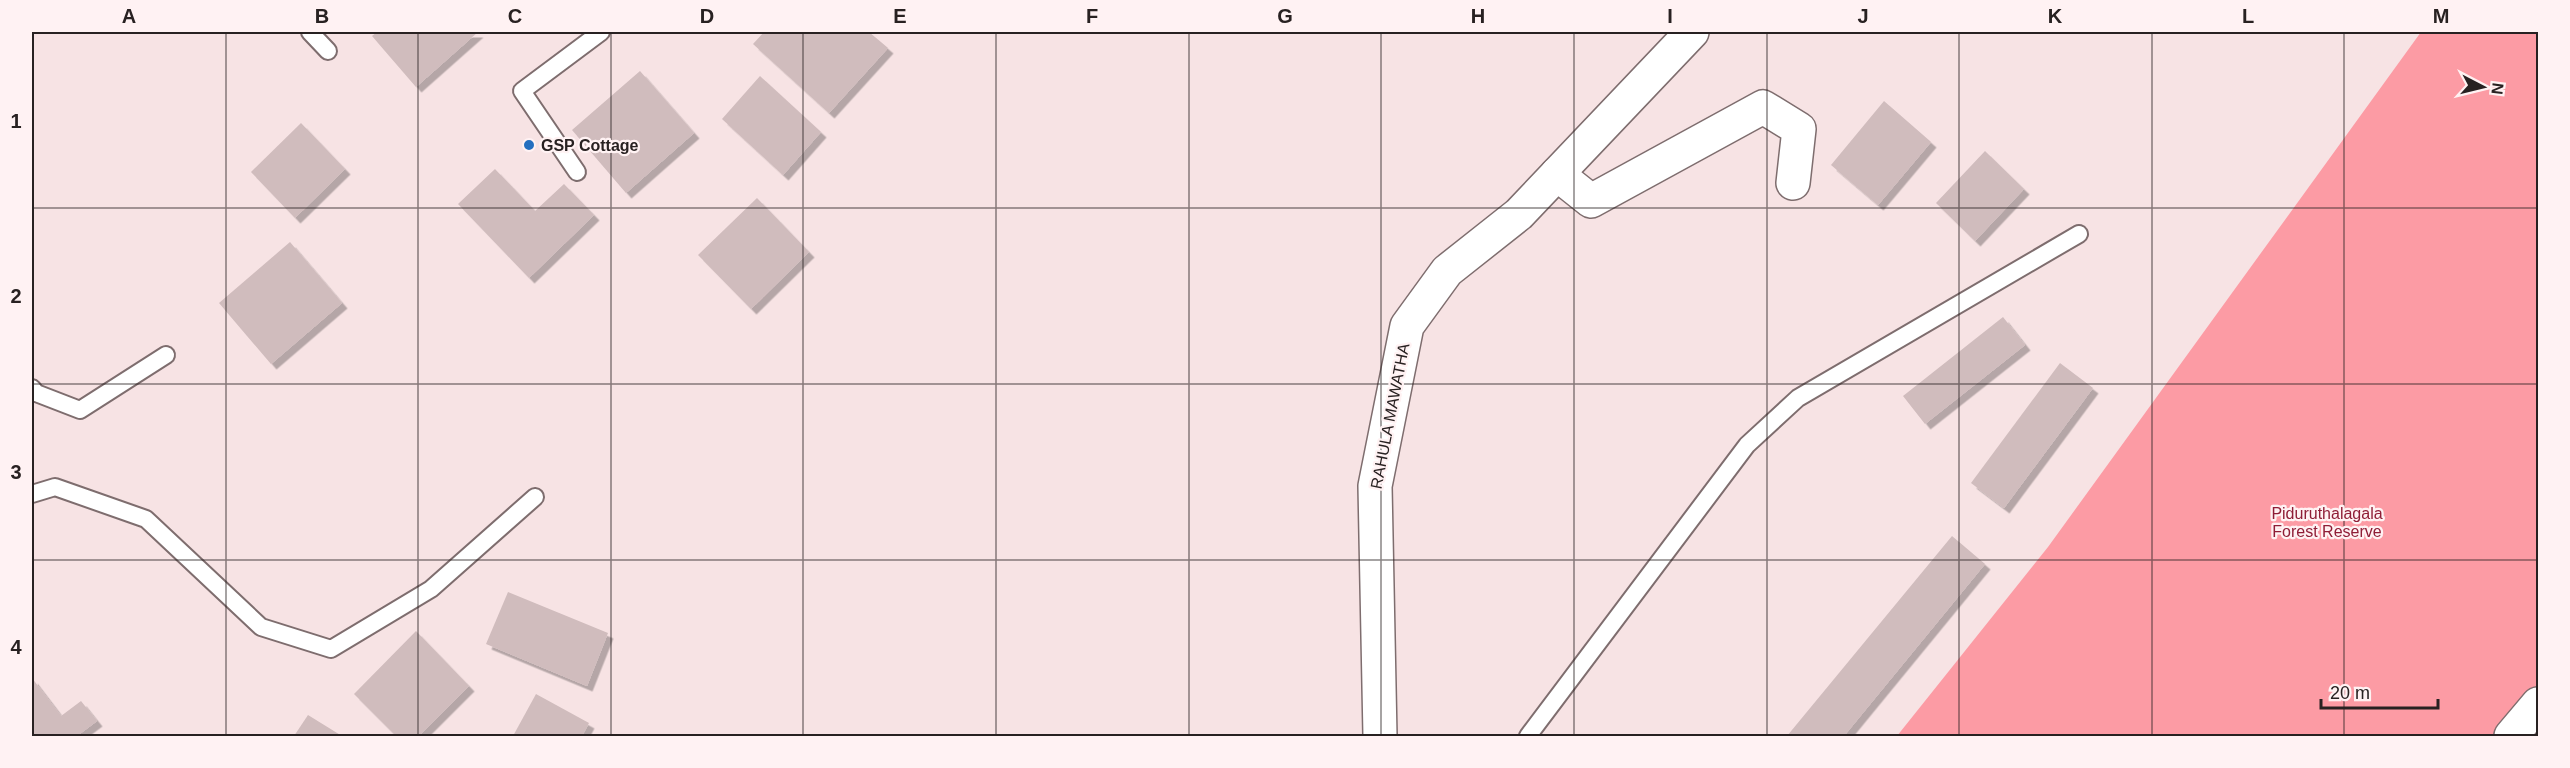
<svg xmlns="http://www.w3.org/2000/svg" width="2570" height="768" viewBox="0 0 2570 768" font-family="Helvetica,sans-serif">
<defs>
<filter id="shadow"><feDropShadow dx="5.5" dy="5.5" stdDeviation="0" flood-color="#0004"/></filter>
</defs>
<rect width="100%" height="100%" fill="#f7e3e4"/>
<!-- green -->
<path fill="#fc9ba4" d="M2421,32h117v704h-641l151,-189z"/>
<!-- building -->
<g fill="#d0bcbd" filter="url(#shadow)">
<path d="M377,32h101l-62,55 -44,-51z"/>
<path d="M764,32h105l19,16 -59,65 -76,-69z"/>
<path d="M640,71l54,62 -68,60 -54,-63z"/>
<path d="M760,76l61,56 -38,43 -61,-56z"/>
<path d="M1884,101l47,41 -53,63 -47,-40z"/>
<path d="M301,123l44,46 -50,49 -44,-46z"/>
<path d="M1985,151l39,38 -49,52 -39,-38z"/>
<path d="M495,169l40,42 29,-27 30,31 -65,63 -71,-74z"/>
<path d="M757,198l52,54 -58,57 -53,-54z"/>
<path d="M290,242l52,61 -71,61 -52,-61z"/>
<path d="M2003,317l22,28 -100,79 -22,-28z"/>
<path d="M2060,363l33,25 -89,120 -33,-25z"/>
<path d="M1952,536l33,28 -141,172h-57z"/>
<path d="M508,592l100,41 -21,53 -101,-42z"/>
<path d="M416,631l53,55 -50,50h-23l-42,-42z"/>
<path d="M32,678l29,38 20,-15 16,20 -20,15h-45z"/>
<path d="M536,694l53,29 -7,13h-69z"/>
<path d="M308,715l34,21h-48z"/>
</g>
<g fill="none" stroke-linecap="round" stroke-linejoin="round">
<defs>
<g id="service">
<path d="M310,32l18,19"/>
<path d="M577,172l-55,-81 79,-59"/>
<path d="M32,388l4,5 44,17 86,-55"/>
<path d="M32,494l23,-7 91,32 115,108 70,22 100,-60 104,-92"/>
<path d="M1528,736l219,-291 51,-47 281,-164"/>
</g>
<g id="minor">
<path d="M1557,174l34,27 172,-94 36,22 -6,54"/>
<path d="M1380,736l-5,-250 32,-160 40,-55 72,-57 173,-182"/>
<path d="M2511,736l27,-32"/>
</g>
</defs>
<!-- service casing -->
<use href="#service" stroke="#7e6d6e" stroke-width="20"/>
<!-- minor casing -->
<use href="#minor" stroke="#7e6d6e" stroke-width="36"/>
<!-- service -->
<use href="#service" stroke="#fff" stroke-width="16"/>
<!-- minor -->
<use href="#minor" stroke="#fff" stroke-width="33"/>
</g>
<!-- grid -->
<path fill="none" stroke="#282121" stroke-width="1.5" stroke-opacity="0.55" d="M226,32v704M418,32v704M611,32v704M803,32v704M996,32v704M1189,32v704M1381,32v704M1574,32v704M1767,32v704M1959,32v704M2152,32v704M2344,32v704M32,208h2506M32,384h2506M32,560h2506"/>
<!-- markers -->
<circle fill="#246fbf" stroke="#fff2f3" stroke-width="2" cx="529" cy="145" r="6"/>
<g text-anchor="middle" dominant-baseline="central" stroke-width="4.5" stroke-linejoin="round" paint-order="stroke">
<!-- poi labels -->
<g font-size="16" font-weight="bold" fill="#282121" stroke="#fff2f3" text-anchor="start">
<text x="541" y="145">GSP Cottage</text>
</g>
<!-- street labels -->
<g font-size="16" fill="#282121" stroke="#fff2f3">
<text transform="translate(1390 416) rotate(-79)">RAHULA MAWATHA</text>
</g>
<!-- park labels -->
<g font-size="16" fill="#8f1d36" stroke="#fff2f3">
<text x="2327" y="513">Piduruthalagala<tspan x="2327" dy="18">Forest Reserve</tspan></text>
</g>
</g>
<!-- border -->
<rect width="2570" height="768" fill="none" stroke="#fff2f3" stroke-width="66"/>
<!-- north arrow -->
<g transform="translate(2483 87) rotate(97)" stroke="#fff2f3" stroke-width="4.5" paint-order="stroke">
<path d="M0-4.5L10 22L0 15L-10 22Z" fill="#282121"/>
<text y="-9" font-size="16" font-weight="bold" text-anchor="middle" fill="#282121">N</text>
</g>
<!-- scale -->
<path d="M2321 699v9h117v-9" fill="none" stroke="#282121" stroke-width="3"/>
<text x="2330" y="699" font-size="18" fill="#282121" stroke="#fff2f3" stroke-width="4.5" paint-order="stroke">20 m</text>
<rect x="33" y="33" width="2504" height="702" fill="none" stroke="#282121" stroke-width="2"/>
<g font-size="20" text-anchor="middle" font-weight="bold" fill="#282121">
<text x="129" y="23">A</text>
<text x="322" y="23">B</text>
<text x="515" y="23">C</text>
<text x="707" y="23">D</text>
<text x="900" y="23">E</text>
<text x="1092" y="23">F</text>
<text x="1285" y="23">G</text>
<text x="1478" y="23">H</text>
<text x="1670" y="23">I</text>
<text x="1863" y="23">J</text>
<text x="2055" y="23">K</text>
<text x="2248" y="23">L</text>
<text x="2441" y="23">M</text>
<text x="16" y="128">1</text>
<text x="16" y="303">2</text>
<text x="16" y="479">3</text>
<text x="16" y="654">4</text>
</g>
</svg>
